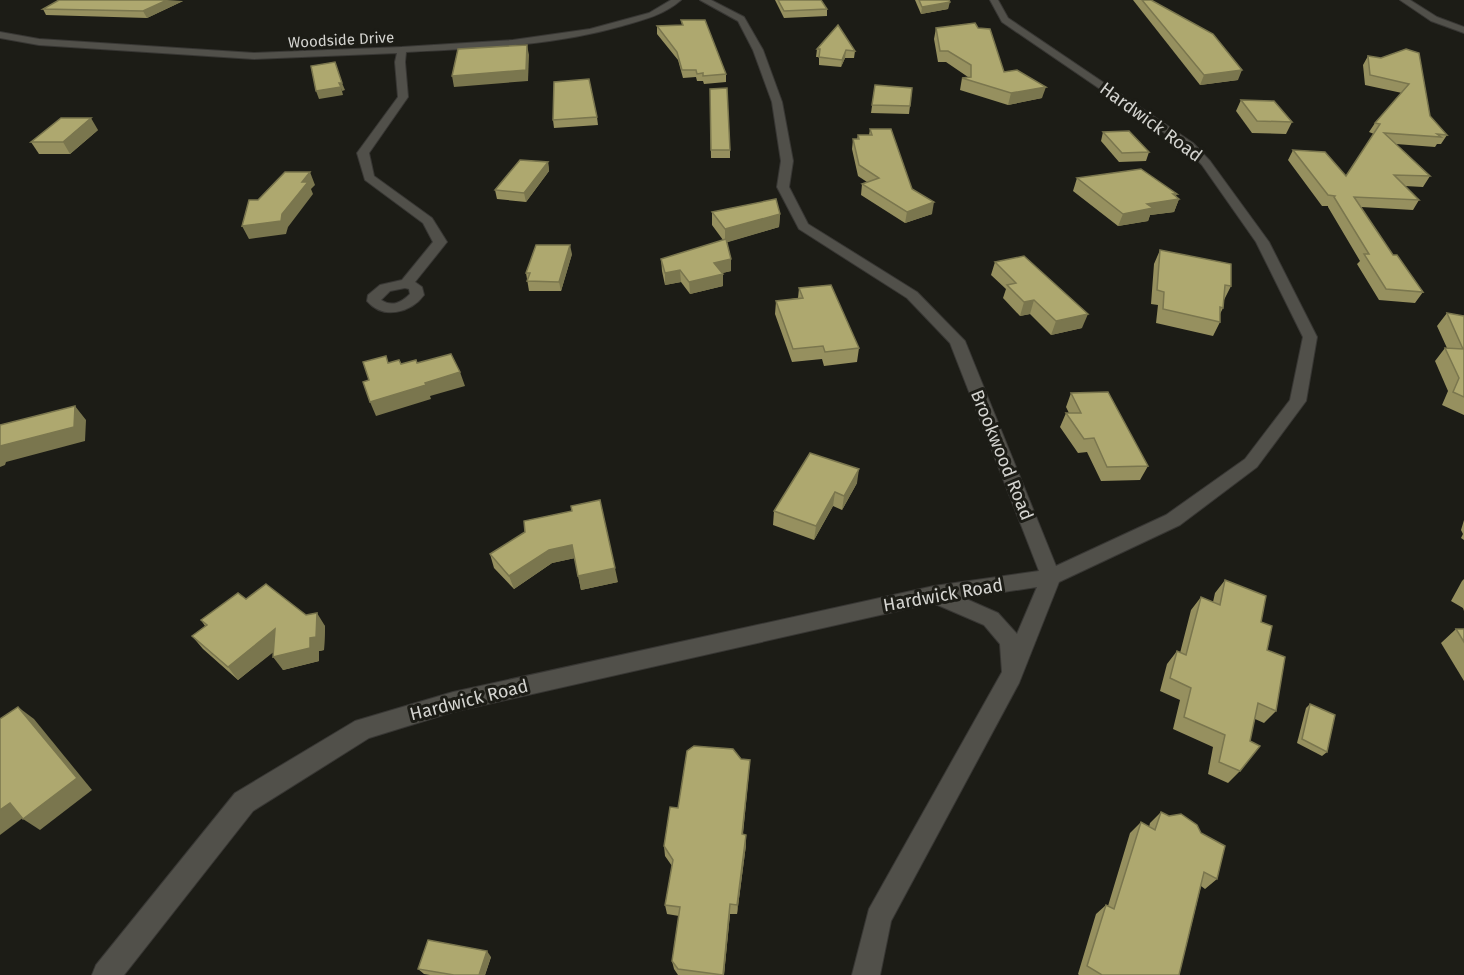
<svg xmlns="http://www.w3.org/2000/svg" width="1464" height="975" viewBox="0 0 1464 975" font-family="'Fira Sans',sans-serif">
<rect width="100%" height="100%" fill="#1c1c16"/>
<g fill="none" stroke-linecap="round" stroke-linejoin="round">
<defs>
<g id="minor">
<path d="M671,0h10c-17,15 -38,20 -59,26 -70,20 -143,22 -216,26l-1,10 3,35 -39,56 5,23 58,42 15,24 -32,40 7,5 2,8c-13,18 -41,25 -57,6l1,-6 12,-10 22,-5 31,-38 -10,-19 -58,-43 -8,-27 41,-56 -3,-35 2,-9 -143,6 -215,-14 -39,-7v-6l39,7 215,14 148,-6 111,-7 77,-11 59,-16zM405,288l4,1 1,5c-9,9 -18,13 -29,6l9,-9z"/>
<path d="M700,0h11l33,17 19,33 19,52 11,59 -4,26 19,37 109,68 48,49 91,225 110,-51 79,-56 45,-59 13,-63 -47,-95 -54,-77 -17,-18 -183,-125 -12,-22h8l10,18 185,125 17,18 59,81 48,95 -11,64 -49,66 -77,58 -121,57 -40,101 -128,238 -11,54h-28l17,-66 133,-237 -2,-28 -16,-19 -51,-22 -480,109 -84,26 -116,73 -129,164h-32l4,-10 139,-172 120,-72 98,-29 481,-106 105,-15 -89,-228 -43,-45 -108,-69 -22,-42 4,-26 -9,-59 -19,-52 -15,-29zM1037,587l-20,47 -19,-21 -34,-15z"/>
<path d="M1400,0h10l27,17 27,10v6l-33,-12z"/>
</g>
</defs>
<!-- minor casing -->
<use href="#minor" stroke="#383734" stroke-width="2"/>
<!-- minor -->
<use href="#minor" fill="#51504a" fill-rule="evenodd"/>
</g>
<!-- wall -->
<g fill="#96905f">
<path d="M775,0h46l6,9v7l-43,2z"/>
<path d="M915,0h34l-1,9 -27,5z"/>
<path d="M1133,0h18l87,80 -38,5z"/>
<path d="M183,1l-36,17 -101,-3 -3,-6z"/>
<path d="M681,20l45,54v8l-22,2 -1,-3h-6l-1,-4 -13,1 -5,-18 -21,-26v-8l25,-1z"/>
<path d="M936,28l68,44 38,26 -34,7 -48,-15 2,-12 6,-1 -22,-15h-8l-4,-23z"/>
<path d="M817,49l38,2 -1,7h-9l-4,9 -22,-2v-8h-3z"/>
<path d="M1406,49l24,67 17,19 -6,9h-4l-2,3 -39,-3 34,32 -7,11 -18,-1 14,14 -6,10 -52,-3 32,48 30,37 -8,11 -36,-3 -22,-36 3,-3 -32,-54v-1h-6l-34,-46 5,-10 53,26 28,-42 -5,-2 6,-9 27,-30 -37,-8 -2,-20 5,-9 13,2z"/>
<path d="M875,85l35,21 -1,8 -38,-1z"/>
<path d="M710,89l20,61v8h-19z"/>
<path d="M1241,100l51,22 -6,12 -34,-1 -16,-22z"/>
<path d="M597,117l1,8 -44,3 -1,-8z"/>
<path d="M870,129l42,60 20,25 -27,9 -44,-28 1,-11 5,-2 -9,-6 -6,-27 1,-10h4l1,-4h11z"/>
<path d="M98,130l-28,24h-31l-8,-12z"/>
<path d="M1103,132l46,20 -3,9 -27,1 -18,-21z"/>
<path d="M548,162l1,9 -23,31 -29,-3 -2,-9z"/>
<path d="M1077,178l98,18 4,3 -5,13 -24,3 -2,6 -30,5 -45,-35z"/>
<path d="M712,212l68,2 -1,13 -52,15 4,29 -9,2 1,13 -33,8 -9,-12 -16,3 -3,-14 -1,-12 62,-19 -11,-15z"/>
<path d="M1160,250l71,36 -7,14 -1,8 -3,6v8l-7,14 -57,-13 2,-18 -7,-1 3,-40z"/>
<path d="M572,254l-11,37h-32l-3,-18z"/>
<path d="M995,262l87,66 -31,7 -21,-21 -10,2 -17,-18 3,-9 -15,-14z"/>
<path d="M799,288l60,60 -2,14 -33,4 -2,-7 -30,3 -17,-48 1,-13 22,-3z"/>
<path d="M1447,313l17,3v99l-22,-10 6,-14 -13,-30 10,-13h2l-10,-22z"/>
<path d="M1071,393l77,73 -8,14 -39,1 -14,-29 -9,1 -18,-26 6,-14h3l-3,-6z"/>
<path d="M857,483l-15,27 -9,-4 -19,34 -41,-15 1,-14z"/>
<path d="M1464,520v20l-3,-2 2,-4 -2,-4z"/>
<path d="M524,521l94,61 -37,8 -6,-32 -23,5 -38,26 -20,-21 -4,-14 35,-22z"/>
<path d="M1464,579v32l-1,-3 -12,-7 11,-20z"/>
<path d="M1225,580l36,42 6,28 9,61 -12,12 -9,-4 -15,52 -12,12 -20,-9 5,-27 -40,-18 7,-29 -20,-9 7,-27 10,-13 3,2 11,-43 10,-13 12,5 2,-9z"/>
<path d="M246,599l60,16 19,11 -1,24 -5,1v10l-36,9 -9,-19 -36,29 -35,-31 -11,-13 13,-10 -4,-6z"/>
<path d="M1456,629h8v52l-23,-38z"/>
<path d="M1310,704l17,48 -5,4 -25,-13 9,-35z"/>
<path d="M749,772l-6,62 3,11 -9,69h-7l-6,61h-46l-4,-6 -2,-8 7,-45 -12,-2 -2,-9 7,-39 -7,-10 -1,-10 14,-38z"/>
<path d="M1161,812l56,67 -12,10 -4,-3 -22,89h-100l-1,-1 18,-60 10,-9 2,1 22,-73 11,-11 8,5 1,-4z"/>
<path d="M491,957l-6,18h-55l-6,-1 -6,-5z"/>
</g>
<!-- shaded-wall -->
<g fill="#7a764e">
<path d="M167,0l16,1 -36,17 -4,-7z"/>
<path d="M950,2l-2,7 -27,5 1,-7z"/>
<path d="M527,45l2,10 -1,26 -74,6 -2,-11z"/>
<path d="M846,50l-1,8 -4,9 1,-7z"/>
<path d="M1242,70l-4,10 -38,5 4,-10z"/>
<path d="M339,83h3l3,7 -3,1z"/>
<path d="M341,87l2,8 -24,4 -3,-8z"/>
<path d="M1046,87l-4,11 -34,7 3,-12z"/>
<path d="M91,118l7,12 -28,24 -7,-12z"/>
<path d="M548,162l1,9 -23,31 -2,-9z"/>
<path d="M310,172l5,13 -4,4 2,5 -25,33 -2,7 -37,5 -7,-13 40,-12 20,-32z"/>
<path d="M1173,194h4l-3,6 5,-1 -5,13 -24,3 -2,6 -30,5 5,-12z"/>
<path d="M934,202l-2,12 -27,9 2,-11z"/>
<path d="M780,214l-1,13 -54,16v-14z"/>
<path d="M570,245l2,9 -11,37 -2,-9z"/>
<path d="M731,259v12l-17,4v-12z"/>
<path d="M680,270l1,12 -16,3v-12z"/>
<path d="M723,274v12l-33,8 -1,-12z"/>
<path d="M1034,300l-4,14 -10,2 4,-14z"/>
<path d="M1088,314l-6,14 -31,7 5,-14z"/>
<path d="M460,372l5,14 -35,10 1,3 -55,17 -6,-14 55,-19z"/>
<path d="M75,406l11,14 -1,21 -79,21 -1,3 -5,2v-21z"/>
<path d="M859,469l-2,14 -15,27 2,-14z"/>
<path d="M835,492l-2,14 -19,34 2,-14z"/>
<path d="M572,545l3,13 -23,5 -38,26 -5,-13 40,-26z"/>
<path d="M615,568l3,14 -37,8 -3,-14z"/>
<path d="M317,613l8,13 -1,24 -5,1v10l-36,9 -10,-13 37,-19z"/>
<path d="M275,629l10,14 -47,37 -10,-13z"/>
<path d="M18,707l16,12 58,71 -52,40 -17,-11z"/>
<path d="M10,803l18,11 -28,21v-25z"/>
<path d="M746,835v10l-9,69v-9z"/>
<path d="M730,904v10l-6,61h-1z"/>
<path d="M487,951l4,6 -6,18h-6z"/>
</g>
<!-- building -->
<g fill="#aea86f" stroke="#7a764e" stroke-width="1.5">
<path d="M59,0h108l-24,11 -100,-2z"/>
<path d="M778,0h43l6,9 -43,2z"/>
<path d="M919,0h30l1,2 -28,5z"/>
<path d="M1142,0h9l62,34 29,36 -38,5z"/>
<path d="M681,20h24l21,54 -23,2v-3l-6,1 -1,-4h-14l-5,-18 -20,-26 26,-1z"/>
<path d="M975,23l3,5 12,1 14,43 13,-2 29,17 -35,6 -49,-15 9,-1v-12l-23,-14h-8l-4,-23z"/>
<path d="M838,25l17,26 -9,-1 -4,10 -23,-3 1,-8h-3z"/>
<path d="M527,45l-1,25 -74,6 6,-27z"/>
<path d="M1406,49l13,4 11,63 17,19 -10,-1 4,3 -57,-4 46,43 -36,-1 25,25 -65,-3 39,58h4l26,37 -37,-3 -22,-35h5l-35,-57 1,-1 -7,-1 -35,-45 32,2 21,24 34,-52 -5,-1 34,-39 -39,-9 -2,-19 13,2z"/>
<path d="M335,62l7,21h-3l2,4 -25,4 -5,-25z"/>
<path d="M589,79l8,38 -44,3 1,-38z"/>
<path d="M875,85l37,3 -2,18 -38,-1z"/>
<path d="M727,88l3,62h-19l-1,-61z"/>
<path d="M1241,100l33,1 18,21 -35,-1z"/>
<path d="M61,118h30l-28,24h-32z"/>
<path d="M870,129h21l21,60 22,13 -27,10 -45,-28 17,-6 -20,-13 -6,-26h6l-1,-4h14z"/>
<path d="M1129,131l20,21 -27,1 -19,-21z"/>
<path d="M520,160l28,2 -24,31 -29,-3z"/>
<path d="M1141,169l36,25h-4l6,5 -32,5 6,4 -30,6 -46,-36z"/>
<path d="M285,172h25l-8,10h6l-26,32 -1,7 -39,5 7,-26h9z"/>
<path d="M776,199l4,15 -55,15 -13,-17z"/>
<path d="M726,239l5,20 -17,4 9,11 -34,8 -9,-12 -15,3 -4,-14z"/>
<path d="M536,245h34l-11,37 -32,-1 3,-8h-4z"/>
<path d="M1160,250l71,14v22l-6,-1 -2,23 -3,-1v15l-57,-13 1,-17 -7,-2z"/>
<path d="M1024,256l64,58 -32,7 -22,-21 -10,2 -17,-17 9,-2 -21,-21z"/>
<path d="M831,285l28,63 -34,4 -2,-6 -30,3 -17,-48 27,-3 -4,-10z"/>
<path d="M1447,313l17,3v81l-11,-5 6,-14 -14,-30 18,1z"/>
<path d="M451,354l9,18 -35,11 1,2 -56,17 -7,-20 6,-2 -6,-18 23,-6 2,7 11,-3 2,4 15,-4 1,3z"/>
<path d="M1108,392l40,74 -41,1 -13,-29 -10,1 -18,-26h15l-10,-20z"/>
<path d="M75,406l-1,21 -74,19v-21z"/>
<path d="M810,453l49,16 -15,27 -9,-4 -19,34 -42,-15z"/>
<path d="M600,500l15,68 -37,8 -6,-31 -23,5 -40,26 -19,-22 35,-22 -1,-11 48,-10 -1,-5z"/>
<path d="M1225,580l41,16 -5,26 11,4 -5,24 18,7 -9,54 -18,-8 -8,38 10,5 -20,25 -21,-9 6,-27 -41,-18 7,-29 -21,-10 7,-27 9,4 15,-58 19,8z"/>
<path d="M266,584l40,31 11,-2 -1,24 -6,1v10l-37,9 2,-28 -47,38 -36,-31 15,-11 -6,-5 37,-27 8,6z"/>
<path d="M1456,629h8v13z"/>
<path d="M1310,704l25,11 -8,37 -25,-13z"/>
<path d="M18,707l59,71 -54,41 -13,-16 -10,7v-91z"/>
<path d="M694,746l39,3 8,10 9,1 -8,74 4,1 -9,70 -7,-1 -7,71 -45,-6 -6,-8 8,-54 -15,-2 8,-45 -9,-14 6,-39 8,1 9,-57z"/>
<path d="M1161,812l8,4 12,-2 16,11 4,8 24,13 -8,33 -13,-7 -25,103h-77l-15,-9 19,-61 8,4 27,-87 14,8z"/>
<path d="M428,940l59,11 -8,24h-25l-36,-6z"/>
</g>
<g text-anchor="middle" dominant-baseline="central" stroke-width="6" stroke-linejoin="round" paint-order="stroke">
<!-- far-street labels -->
<g font-size="15" fill="#d4d4d0" stroke="#1c1c16">
<text transform="translate(341 40) rotate(-3)">Woodside Drive</text>
</g>
<!-- street labels -->
<g font-size="18" fill="#d4d4d0" stroke="#1c1c16">
<text transform="translate(1151 122) rotate(36)">Hardwick Road</text>
<text transform="translate(1002 455) rotate(68)">Brookwood Road</text>
<text transform="translate(943 595) rotate(-10)">Hardwick Road</text>
<text transform="translate(469 700) rotate(-14)">Hardwick Road</text>
</g>
</g>
</svg>
